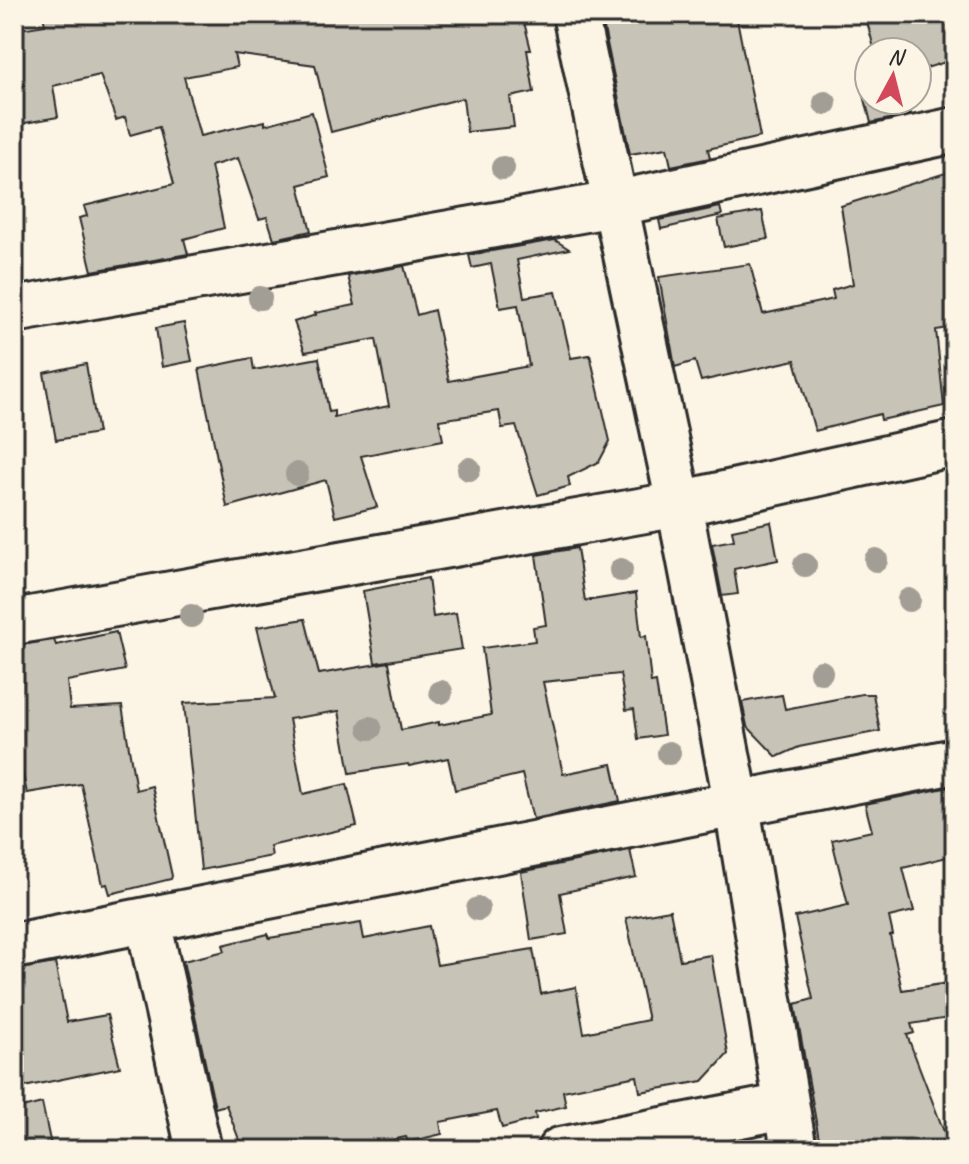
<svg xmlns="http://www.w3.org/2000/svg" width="969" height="1164" viewBox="0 0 969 1164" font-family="Caveat,sans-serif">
<rect width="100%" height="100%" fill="#fcf5e5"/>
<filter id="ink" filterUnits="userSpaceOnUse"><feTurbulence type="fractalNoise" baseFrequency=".0125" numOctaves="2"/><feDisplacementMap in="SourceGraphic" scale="16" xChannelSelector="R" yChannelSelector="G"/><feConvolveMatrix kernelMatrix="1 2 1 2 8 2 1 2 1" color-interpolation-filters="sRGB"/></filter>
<g filter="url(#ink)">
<!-- building -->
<g fill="#c8c3b7" stroke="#2b2b2b" stroke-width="2">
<path d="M43,14h479l9,36h-4l7,42 -24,5 4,30 -47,5 -4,-34 -132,34 -16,-67 -81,-11 3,13 -53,10 16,59 65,-15v4l47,-13 17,65 -30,8 12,46 -37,8 -7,-22 -8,2 -21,-61 -27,8 13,62 -40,11 4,15 -96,17 -13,-53 8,-2 -3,-10 90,-22 -15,-57 -29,8 -5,-18 -9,3 -16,-45 -47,11 5,31 -44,8v-95l31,-5z"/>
<path d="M601,14h135l24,123 -52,12 2,9 -39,8 -4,-18 -37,6z"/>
<path d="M865,14h90v45l-38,12v-19h-42z"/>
<path d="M869,85v15h38l4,14 -40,9 -9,-36z"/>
<path d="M955,170v157l-19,3 8,76 -63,14 -1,-6 -65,17 -20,-71 -94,21 -6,-20 -20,6 -16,-90 91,-13 13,50 71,-15 -2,-9 21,-6 -12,-78z"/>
<path d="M720,207l2,8 -61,14 -2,-9z"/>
<path d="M762,211l6,28 -44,8 -6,-28z"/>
<path d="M555,240l14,9 -52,11 7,37 32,-5 15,66 19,-3 20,86 -11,21 -31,15 2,9 -32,9 -22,-69 -14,2 -3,-17 -60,9 4,20 -82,16 16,51 -42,10 -9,-37 -99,27 -28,-138 53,-11 2,12 65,-12 10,54 5,-1v6l55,-11 -13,-67 -71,13 -11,-30 22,-7 -1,-2 40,-8 -7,-29 56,-10 13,49 17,-5 15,71 80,-15 -11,-61 -18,3 -9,-44 -19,4 -3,-13z"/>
<path d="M184,323l8,38 -30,6 -6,-39z"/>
<path d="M86,364l12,69 -42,7 -12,-67z"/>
<path d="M771,522l7,38 -44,9 4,25 -16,2 -10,-52 22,-4 -2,-10z"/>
<path d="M577,548l8,53 51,-8 5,44 5,-1 5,47 5,-1 8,53 -26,4 -4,-30 -8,1 -6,-36 -77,8 20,92 49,-10 8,37 -87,18 -11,-45 -67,16 -7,-32 -39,8 -1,-2 -58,9 -11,-62 -50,8 14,75 44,-10 10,42 -87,20 2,10 -71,14 -17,-167 91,-5 -18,-71 48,-8 14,55 70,-12 12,68 38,-8v3l52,-10 -9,-67 53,-7 -2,-14 13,-2 -10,-70z"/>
<path d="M428,578l5,39 23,-4 6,36 -87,14 -12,-72z"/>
<path d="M116,632l9,38 -58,11 3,28 52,-3 14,84 16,-4 20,90 -1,3 -61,15 -3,-10 -4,1 -22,-101 -54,9 -6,-26 -7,2v-123l40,-6 2,5z"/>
<path d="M862,694h11l7,37 -81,16 -22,10 -30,-31 -5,-24 40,-7 3,14z"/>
<path d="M955,786v69l-52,13 11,43 -25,6 4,18 -3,1 12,54 53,-8v35l-44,7 3,9 -7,2 44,115h-130l-26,-146 18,-5 -18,-82 53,-12 -16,-65 40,-9 -7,-27z"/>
<path d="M630,850l6,27 -76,16 7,41 -36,6 -10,-68z"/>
<path d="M670,910l10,50 31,-5 17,99 -25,27 -63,11 -3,-16 -74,15 3,15 -31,7 1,6 -34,9 -5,-17 -57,11 2,12 -34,8 -2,-5 -61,13h-102l-17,-45 -11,3 -32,-147 42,-10 -2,-6 45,-11 1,4 92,-15 3,16 65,-13 8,39 96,-16 8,45 35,-7 8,46 64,-13 -22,-102z"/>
<path d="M55,963l12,59 40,-7 13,52 -96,20 -10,-43v-74z"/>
<path d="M42,1103l10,47h-38v-40z"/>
</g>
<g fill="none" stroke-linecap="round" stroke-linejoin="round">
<defs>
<g id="minor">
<path d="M575,14l104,490 58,302 57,344"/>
<path d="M14,310l600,-106 341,-74"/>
<path d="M14,622l665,-118 276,-61"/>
<path d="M148,921l51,229"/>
<path d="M14,946l941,-185"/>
<path d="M560,1150l226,-44"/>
</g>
</defs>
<!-- minor casing -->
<use href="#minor" stroke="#2b2b2b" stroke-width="50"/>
<!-- minor -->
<use href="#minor" stroke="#fcf5e5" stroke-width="44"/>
</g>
<!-- trees -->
<g fill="#a29e95">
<circle cx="825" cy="103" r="12"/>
<circle cx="503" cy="168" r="12"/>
<circle cx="260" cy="298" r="12"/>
<circle cx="469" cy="469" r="12"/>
<circle cx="297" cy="474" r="12"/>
<circle cx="876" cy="560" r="12"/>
<circle cx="805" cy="565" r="12"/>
<circle cx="621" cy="570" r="12"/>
<circle cx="909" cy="600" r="12"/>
<circle cx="191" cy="616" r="12"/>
<circle cx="821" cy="672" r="12"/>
<circle cx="441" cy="692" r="12"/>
<circle cx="370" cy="728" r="12"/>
<circle cx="669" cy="753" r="12"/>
<circle cx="478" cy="909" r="12"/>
</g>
</g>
<!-- margin -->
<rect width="969" height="1164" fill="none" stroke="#fcf5e5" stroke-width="48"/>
<rect x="24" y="24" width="921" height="1116" fill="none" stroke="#2b2b2b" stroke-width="3" filter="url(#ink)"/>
<!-- north arrow -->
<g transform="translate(893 76) rotate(7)"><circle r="38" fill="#fcf5e5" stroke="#a8a49b" stroke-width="2"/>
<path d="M0-6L14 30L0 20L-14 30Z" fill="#d1495b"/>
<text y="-12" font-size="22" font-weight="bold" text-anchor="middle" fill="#2b2b2b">N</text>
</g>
</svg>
